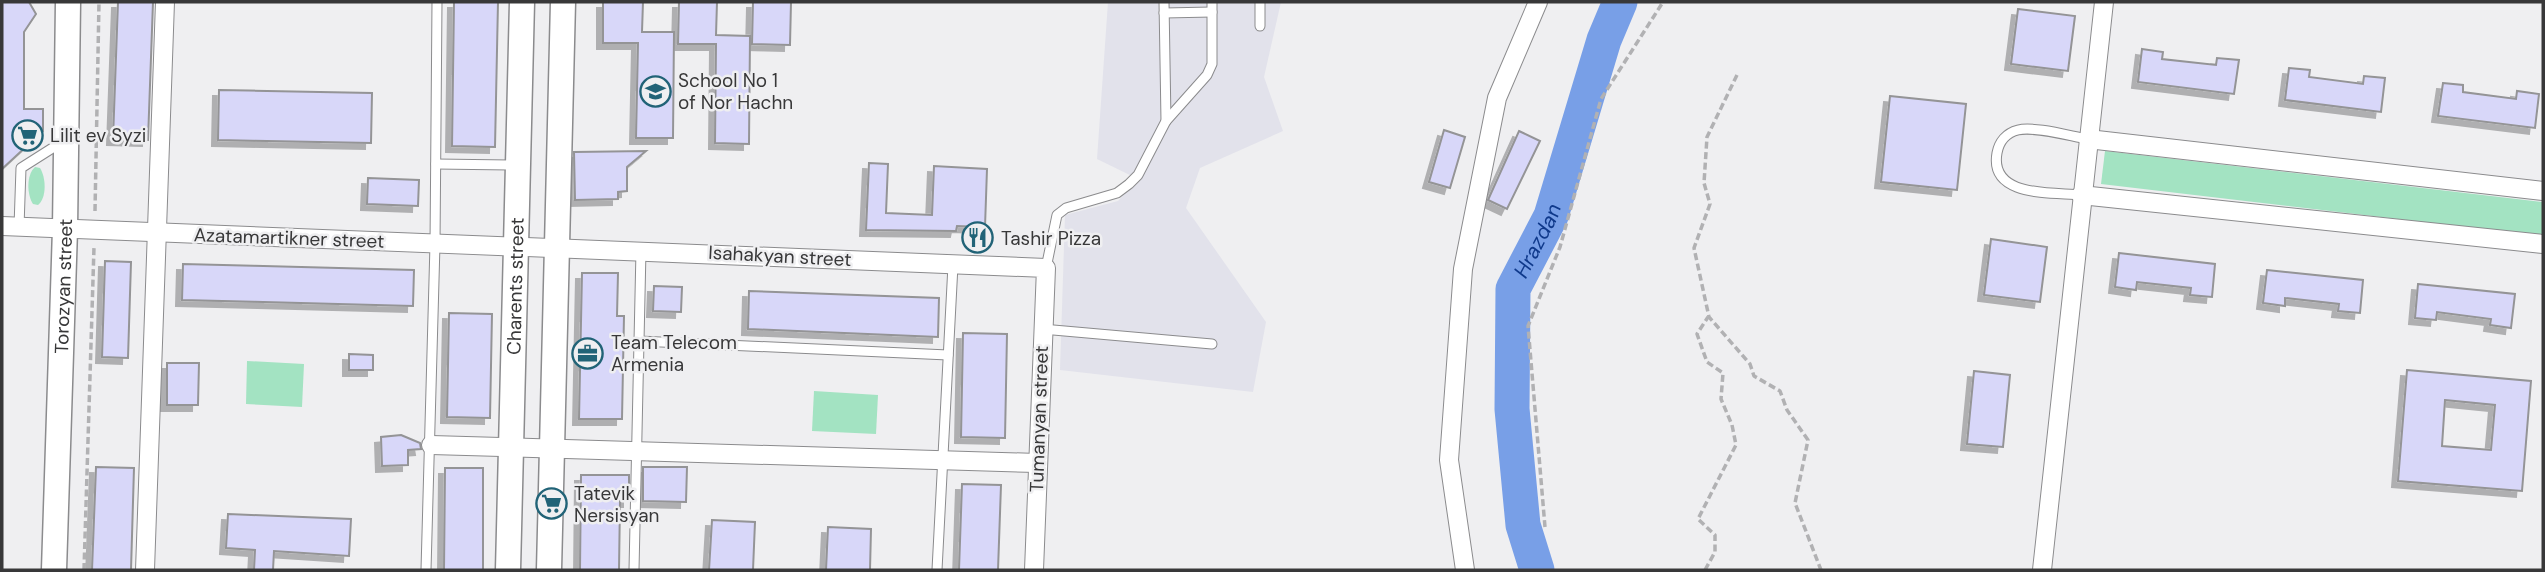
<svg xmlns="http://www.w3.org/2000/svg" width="2545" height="572" viewBox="0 0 2545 572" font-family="'DM Sans',sans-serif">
<defs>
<filter id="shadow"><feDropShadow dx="-6" dy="6" stdDeviation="0" flood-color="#0004"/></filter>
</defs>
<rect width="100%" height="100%" fill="#efeff1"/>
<!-- built -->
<path fill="#e2e2eb" d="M1108,2h173l-17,75 19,54 -83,37 -14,40 80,114 -13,70 -193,-22 5,-155 53,-14 20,-22 -41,-20z"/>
<!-- green -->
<g fill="#a3e3c2">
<path d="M2105,151l438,51v34l-442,-52z"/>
<path d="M35,167l5,1c6,9 7,30 -2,37l-5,-1c-6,-9 -7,-29 2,-37z"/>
<path d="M247,361l57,3 -2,43 -56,-3z"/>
<path d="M814,391l64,4 -2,39 -64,-3z"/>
</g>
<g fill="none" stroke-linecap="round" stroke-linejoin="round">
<!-- river -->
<path stroke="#789fe7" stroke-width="35" id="s1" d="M1537,570l-14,-45 -11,-116 1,-120 38,-73 53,-176 16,-38"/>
</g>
<!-- building -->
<g fill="#d8d7f9" stroke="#949496" stroke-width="2" fill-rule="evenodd" filter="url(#shadow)">
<path d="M2,2h27l7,12 -12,18v77h19v22l-41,38z"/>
<path d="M118,2h35l-5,138 -35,-1z"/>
<path d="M454,2h44l-3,145 -43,-1z"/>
<path d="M603,2h40l-1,30h32l-1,106h-37l2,-95h-35z"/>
<path d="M679,2h38l-1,33 34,1 -1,108 -34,-1 1,-99h-38z"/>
<path d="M753,2h38l-1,43 -38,-1z"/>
<path d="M2018,9l57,7 -7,55 -57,-7z"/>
<path d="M2142,49l21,3 -1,7 54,6 1,-7 22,2 -5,34 -96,-12z"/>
<path d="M2289,68l21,2 -1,7 54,7 1,-8 21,2 -4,34 -96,-12z"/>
<path d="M2443,83l20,2v7l53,7 1,-8 22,3 -4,34 -97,-12z"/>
<path d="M219,90l153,3 -1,50 -153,-3z"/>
<path d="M1890,96l76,8 -9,86 -76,-8z"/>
<path d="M1444,130l21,7 -15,51 -21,-6z"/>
<path d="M1519,131l21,10 -33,68 -19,-9z"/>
<path d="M646,151l-19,16v24l-9,1v7l-43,1 -1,-48z"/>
<path d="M869,163l19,1 -2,49 46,2 2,-49 53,3 -2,58 -28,-1 -1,5 -90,-1z"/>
<path d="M368,178l51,2 -1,26 -51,-2z"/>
<path d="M1991,239l56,8 -7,55 -56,-7z"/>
<path d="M2119,253l96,11 -3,33 -22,-2 1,-7 -54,-6 -1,8 -21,-3z"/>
<path d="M105,261l26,1 -3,96 -26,-1z"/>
<path d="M183,264l231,6 -1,36 -231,-6z"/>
<path d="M2267,270l96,10 -3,33 -22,-2 1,-7 -54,-6v8l-22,-3z"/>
<path d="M582,273h36l-1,43h7l-2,103h-43z"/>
<path d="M2418,284l97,10 -4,34 -21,-3 1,-6 -54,-7 -1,8 -21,-2z"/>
<path d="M654,286l28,1 -1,25 -28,-1z"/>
<path d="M749,291l190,7 -1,39 -190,-8z"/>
<path d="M449,313l43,1 -2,104 -43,-1z"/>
<path d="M963,333l44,1 -2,104 -44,-1z"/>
<path d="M349,354l24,1v15h-24z"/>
<path d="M167,363h32l-1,42h-31z"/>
<path d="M2407,370l124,11 -9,110 -124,-10zM2445,400l50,5 -4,45 -49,-4z"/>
<path d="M1974,371l36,4 -7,72 -36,-3z"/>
<path d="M401,435l19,8 1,6 -13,1v15l-26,1 -1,-29z"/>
<path d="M96,467l38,1 -3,102h-39z"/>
<path d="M643,467h44l-1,35 -43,-1z"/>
<path d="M445,468h38v102h-39z"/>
<path d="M581,475h48v26h-9l-1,69h-39z"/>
<path d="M962,484l39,1 -3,85h-39z"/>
<path d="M228,514l123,5 -2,37 -75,-5 -1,19h-19l1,-20 -29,-2z"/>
<path d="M712,520l43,2 -2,48h-44z"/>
<path d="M828,527l43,2 -1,41h-44z"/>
</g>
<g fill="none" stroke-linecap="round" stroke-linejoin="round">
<defs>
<g id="lane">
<path d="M1164,13l48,-1"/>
<path d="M1260,26v-24"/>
<path d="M1166,121l41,-46 5,-11v-62"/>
<path d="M436,164l79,1"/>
<path d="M2081,195c-28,-3 -92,3 -84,-42 2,-11 9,-20 21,-23 16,-4 52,6 70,9"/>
<path d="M19,227l2,-59 41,-26"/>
<path d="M1046,268l11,-53 9,-7 51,-15 12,-9 9,-9 28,-54 -2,-119"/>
<path d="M1042,329l170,15"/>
<path d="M639,341l309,14"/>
<path d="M426,570l9,-326 2,-242"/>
<path d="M634,570l7,-320"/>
<path d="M937,570l16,-305"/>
</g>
<g id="street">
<path d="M2088,139l455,52"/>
<path d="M2081,195l462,49"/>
<path d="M2,226l1044,42 -12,302"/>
<path d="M431,445l606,18"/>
<path d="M145,570l20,-568"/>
<path d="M1465,570l-16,-110 14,-191 34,-171 41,-96"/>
<path d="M2042,570l62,-568"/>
</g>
<g id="secondary">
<path id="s2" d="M54,570l11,-341 3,-227"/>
<path id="s3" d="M508,570l14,-568"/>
<path d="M549,570l14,-568"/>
</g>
</defs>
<!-- lane casing -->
<use href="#lane" stroke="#8b8b8d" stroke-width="11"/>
<!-- street casing -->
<use href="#street" stroke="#8b8b8d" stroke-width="20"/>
<!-- secondary casing -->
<use href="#secondary" stroke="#8b8b8d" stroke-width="27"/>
<!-- path -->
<g stroke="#b1b1b3" stroke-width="3.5" stroke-dasharray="7 3.5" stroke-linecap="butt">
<path d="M1737,75l-30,62 -3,46 6,21 -16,44 15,69 41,47 4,12 26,15 7,19 21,30 -13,63 26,67"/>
<path d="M95,211l4,-209"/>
<path d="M1545,527l-17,-201 32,-79 41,-148 62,-97"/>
<path d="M84,570l10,-323"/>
<path d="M1705,570l10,-18v-17l-17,-16 38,-74 -4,-20 -11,-26 2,-26 -16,-11 -10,-28 11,-17"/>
</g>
<!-- lane -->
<use href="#lane" stroke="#fff" stroke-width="9"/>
<!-- street -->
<use href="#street" stroke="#fff" stroke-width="18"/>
<!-- secondary -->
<use href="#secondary" stroke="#fff" stroke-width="24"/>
</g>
<!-- icons -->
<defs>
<symbol id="school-ring" viewBox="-11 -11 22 22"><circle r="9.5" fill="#efeff1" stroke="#216377" stroke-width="1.5"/><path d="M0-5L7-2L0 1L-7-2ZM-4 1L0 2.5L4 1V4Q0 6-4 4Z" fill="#216377"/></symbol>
<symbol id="supermarket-ring" viewBox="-11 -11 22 22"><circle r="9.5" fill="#efeff1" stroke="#216377" stroke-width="1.5"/><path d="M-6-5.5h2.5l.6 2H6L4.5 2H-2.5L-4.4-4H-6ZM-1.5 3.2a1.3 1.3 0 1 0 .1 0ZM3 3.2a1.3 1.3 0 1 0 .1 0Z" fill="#216377"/></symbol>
<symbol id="restaurant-ring" viewBox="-11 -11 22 22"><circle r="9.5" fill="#efeff1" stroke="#216377" stroke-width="1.5"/><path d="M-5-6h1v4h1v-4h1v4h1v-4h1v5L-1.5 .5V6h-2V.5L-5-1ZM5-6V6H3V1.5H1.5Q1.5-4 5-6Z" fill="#216377"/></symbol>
<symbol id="office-ring" viewBox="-11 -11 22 22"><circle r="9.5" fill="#efeff1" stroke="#216377" stroke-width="1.5"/><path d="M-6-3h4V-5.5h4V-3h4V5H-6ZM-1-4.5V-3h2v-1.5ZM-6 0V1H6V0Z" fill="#216377"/></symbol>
</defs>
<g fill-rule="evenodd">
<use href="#school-ring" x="638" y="74" width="35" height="35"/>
<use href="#supermarket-ring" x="10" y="118" width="35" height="35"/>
<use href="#restaurant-ring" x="960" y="220" width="35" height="35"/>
<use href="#office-ring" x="570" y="336" width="35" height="35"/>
<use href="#supermarket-ring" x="534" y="486" width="35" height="35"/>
</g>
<g text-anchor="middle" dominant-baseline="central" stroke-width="5" stroke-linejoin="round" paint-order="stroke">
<!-- poi labels -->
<g font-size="19" fill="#383839" stroke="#efeff1" text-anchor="start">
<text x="678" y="80">School No 1<tspan x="678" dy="22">of Nor Hachn</tspan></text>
<text x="50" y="135">Lilit ev Syzi</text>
<text x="1001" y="238">Tashir Pizza</text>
<text x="611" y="342">Team Telecom<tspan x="611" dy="22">Armenia</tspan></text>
<text x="574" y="493">Tatevik<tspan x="574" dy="22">Nersisyan</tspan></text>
</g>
<!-- street labels -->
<g font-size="19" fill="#383839" stroke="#efeff1">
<text transform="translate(289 238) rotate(2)">Azatamartikner street</text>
<text transform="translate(780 256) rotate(3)">Isahakyan street</text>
<text stroke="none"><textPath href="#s2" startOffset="284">Torozyan street</textPath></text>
<text stroke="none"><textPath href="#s3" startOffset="284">Charents street</textPath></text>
<text transform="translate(1039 419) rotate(-88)">Tumanyan street</text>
</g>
<!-- water labels -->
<g font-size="21" font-style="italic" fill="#0f398b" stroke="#efeff1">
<text stroke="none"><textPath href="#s1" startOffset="338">Hrazdan</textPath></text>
</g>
</g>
<!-- border -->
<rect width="2545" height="572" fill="none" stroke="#383839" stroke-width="7"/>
</svg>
